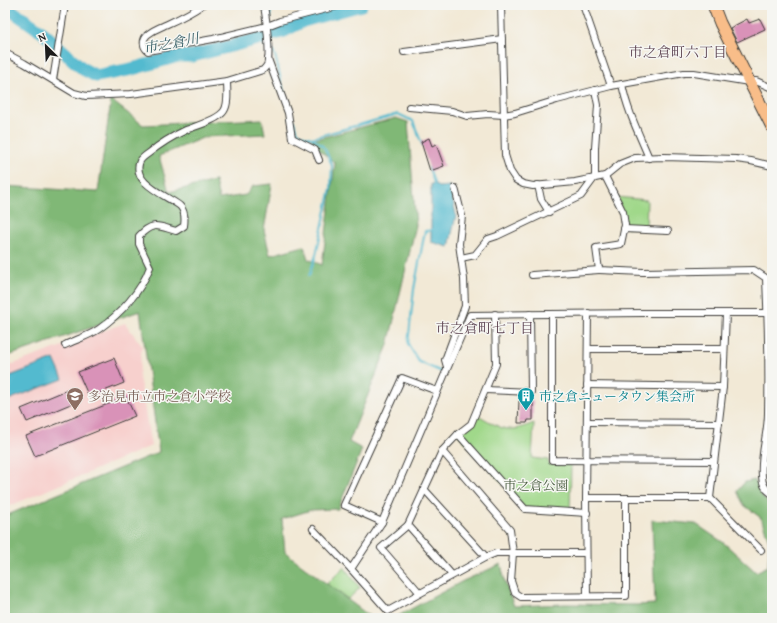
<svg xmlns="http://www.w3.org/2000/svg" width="777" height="623" viewBox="0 0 777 623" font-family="'Gentium Book Plus','Noto Serif JP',serif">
<rect width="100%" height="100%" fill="#f6f6f2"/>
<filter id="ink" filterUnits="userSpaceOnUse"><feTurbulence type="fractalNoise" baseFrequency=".025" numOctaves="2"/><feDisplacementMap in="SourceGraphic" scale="8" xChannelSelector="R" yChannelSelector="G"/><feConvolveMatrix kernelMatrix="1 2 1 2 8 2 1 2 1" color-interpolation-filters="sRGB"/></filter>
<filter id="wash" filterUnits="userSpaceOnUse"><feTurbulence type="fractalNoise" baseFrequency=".012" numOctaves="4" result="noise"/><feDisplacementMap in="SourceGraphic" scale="16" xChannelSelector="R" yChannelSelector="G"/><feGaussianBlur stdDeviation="0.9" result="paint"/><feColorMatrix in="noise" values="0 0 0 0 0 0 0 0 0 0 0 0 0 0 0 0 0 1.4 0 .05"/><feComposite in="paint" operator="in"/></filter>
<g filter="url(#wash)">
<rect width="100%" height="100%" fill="#f2e9d6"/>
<!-- built -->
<path fill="#f7d0cd" d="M125,323l17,23 -3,29 12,71 -146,62v-141z"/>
<!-- green -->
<g fill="#a0d88a" stroke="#5e7a53">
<path d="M617,197l30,3 -1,27 -19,1z"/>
<path d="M476,414c26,14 28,21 58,9l-2,35 16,2 1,4 22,1 -1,47 -45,-3 -67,-75 13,-10z"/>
<path d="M344,567l16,21 -12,11 -21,-15z"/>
</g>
<!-- forest -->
<g fill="#80b876" stroke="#4e6a49">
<path d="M111,100l32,25 119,-6 3,15 -60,3 -46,19 10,36 46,-11 4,18 27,-4 7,-9 19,-2 -8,46 6,25 34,-9 4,13 14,6 13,-102 -26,-22 87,-23 12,4 8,103 -28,120 -39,97 13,7 -24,60 -27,1 -29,9 3,33 87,66h-367v-102l154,-64 -19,-141 -135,46v-171l93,6z"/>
<path d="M755,480l6,14 11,15v109h-378l69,-37 38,-17 4,18 9,24 52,-2 71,1 18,-1 -3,-84 44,4 28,19 32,29 12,-6 1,-25 -8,-23 -17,-13 -7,-14 8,-9z"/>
</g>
<!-- water -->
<g fill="#52bacf" stroke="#376b76">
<path d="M434,183l4,4 12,-1 6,29 -7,32 -18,-5v-58z"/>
<path d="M54,359l9,20 -55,21 -3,-8v-14z"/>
</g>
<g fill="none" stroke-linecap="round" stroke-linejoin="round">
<!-- stream -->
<g stroke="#52bacf" stroke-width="2">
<path d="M270,5l1,13"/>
<path d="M274,30v3"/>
<path d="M254,40l12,6"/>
<path d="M270,48l5,7 10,42"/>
<path d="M291,115l7,17 6,4 8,2 9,6 4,5 7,16 -1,23 -15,67 -7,21"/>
<path d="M312,138l86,-24 15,7 10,26"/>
<path d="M429,168l5,15"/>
<path d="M432,230l-7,1 -11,58 -6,55 11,18 23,10"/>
</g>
<!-- river -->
<path stroke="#52bacf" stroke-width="13" d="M5,6l36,25 42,38 13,7 36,-7 46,-13h14l62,-16 30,-9 19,-10 58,-16"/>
</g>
<g id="blocks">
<!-- building -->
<g fill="#d992b8">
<path d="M747,19l2,4 11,-4 5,10 -28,13 -7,-14z"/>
<path d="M429,138l3,8 4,-2 8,22 -14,5 -9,-29z"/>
<path d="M114,358l10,25 -35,14 -11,-25z"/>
<path d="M72,388l6,13 -51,21 -6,-13z"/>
<path d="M126,397l9,19 -100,40 -9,-20z"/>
<path d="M533,400v20h-5l-1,3h-9l1,-22z"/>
</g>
</g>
</g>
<g filter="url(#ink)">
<use href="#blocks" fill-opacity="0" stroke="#3c3b38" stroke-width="1"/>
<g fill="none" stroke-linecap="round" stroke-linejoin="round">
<defs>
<g id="street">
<path d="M202,5c-12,9 -26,15 -39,21 -5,2 -11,5 -16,9 -5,5 -4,12 1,16l5,-1 60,-11 54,-13 13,-5 62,-16"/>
<path d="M501,5l4,150 5,16 6,9 7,4 10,2 42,-4 30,-6 15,-12 15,-6 29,-1 72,2 15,2 21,5"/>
<path d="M583,5l28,81"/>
<path d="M404,52l98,-13"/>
<path d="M5,53l19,10 50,30 12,3 45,-2 96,-13 36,-11c2,-2 3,-3 4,-5 4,-9 -1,-48 -3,-60"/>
<path d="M268,59l20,54 4,25 23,12 4,10"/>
<path d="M53,80l12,-75"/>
<path d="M622,84c5,26 17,50 27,74"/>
<path d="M409,107l43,4 15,5 21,-2 16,1 11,-2 42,-13 54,-14 73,-13h10l55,9 7,-1 16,7"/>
<path d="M605,176l18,36 2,13 -4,19 -25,4 3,22 44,2 111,-2 12,8c2,45 3,90 2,135 0,21 -8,42 -6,63 0,8 4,14 10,18"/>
<path d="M538,185l3,14 8,13"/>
<path d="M624,229l44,2"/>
<path d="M461,258l14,-3 13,-16 9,-3 84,-40 14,-19v-29l3,-43 -3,-15"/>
<path d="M532,275l67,-5"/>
<path d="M552,314v146l162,1"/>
<path d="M65,345c10,-5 24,-9 34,-16 21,-15 42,-37 51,-62l-11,-23v-8c14,-15 19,-10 37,-5l8,-5c1,-7 1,-15 -4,-20 -12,-10 -50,-23 -40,-45 2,-3 6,-6 9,-8 11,-9 24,-17 37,-23 10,-4 32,-10 38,-19 5,-7 3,-22 3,-30"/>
<path d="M588,349h136"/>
<path d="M447,367l-2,-7 20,-54 -1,-27 -5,-35 3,-28 -7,-28"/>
<path d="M587,385l136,2"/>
<path d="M486,390l45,2 -1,-78"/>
<path d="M587,422l132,1"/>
<path d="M458,434l67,75 62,4"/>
<path d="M442,451l68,79 3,23 -2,28 4,12 6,4 105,-1v-97"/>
<path d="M424,489l62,68"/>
<path d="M586,498h124l13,-111 3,-74"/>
<path d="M710,498l51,52"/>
<path d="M382,522l-38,-17 58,-127 35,13"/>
<path d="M408,525l44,50"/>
<path d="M313,529l38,40"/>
<path d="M586,553h-90l-10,4 -98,54 -37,-42 31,-47 88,-207 173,-2h124"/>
<path d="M419,592l-38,-44 27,-23 34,-74 16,-17 13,-10 25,-60 -1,-50"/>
<path d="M587,596l-1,-98 2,-185"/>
</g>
<path id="highway" d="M713,5l7,18 52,104"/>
</defs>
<!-- street casing -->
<use href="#street" stroke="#3c3b38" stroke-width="8"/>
<!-- highway casing -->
<use href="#highway" stroke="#3c3b38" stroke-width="13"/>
<!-- street -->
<use href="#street" stroke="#fff" stroke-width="6"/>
<!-- highway -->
<use href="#highway" stroke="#f8bd89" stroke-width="11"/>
</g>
</g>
<!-- icons -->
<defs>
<symbol id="school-pin" viewBox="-11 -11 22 30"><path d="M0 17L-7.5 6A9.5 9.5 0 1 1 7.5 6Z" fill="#8d6e63" stroke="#f6f6f2"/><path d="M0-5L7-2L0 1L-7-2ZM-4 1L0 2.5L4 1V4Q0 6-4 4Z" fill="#fff"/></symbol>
<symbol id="building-pin" viewBox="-11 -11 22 30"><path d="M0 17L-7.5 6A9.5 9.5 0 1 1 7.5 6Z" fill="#0f9aa8" stroke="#f6f6f2"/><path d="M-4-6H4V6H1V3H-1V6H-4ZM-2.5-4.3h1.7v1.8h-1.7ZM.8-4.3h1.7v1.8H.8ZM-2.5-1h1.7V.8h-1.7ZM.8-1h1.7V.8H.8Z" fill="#fff"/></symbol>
</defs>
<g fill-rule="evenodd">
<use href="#school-pin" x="65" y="386" width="20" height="27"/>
<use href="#building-pin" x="516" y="386" width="20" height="27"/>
</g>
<g text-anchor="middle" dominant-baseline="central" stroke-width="3" stroke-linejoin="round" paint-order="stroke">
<!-- education labels -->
<g font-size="13" fill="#785e54" stroke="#f6f6f2" text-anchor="start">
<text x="88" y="396">多治見市立市之倉小学校</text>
</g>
<!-- culture labels -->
<g font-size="13" fill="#0d838f" stroke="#f6f6f2" text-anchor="start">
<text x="539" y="396">市之倉ニュータウン集会所</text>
</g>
<!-- park labels -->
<g font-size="13" fill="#4a5e42" stroke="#f6f6f2">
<text x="536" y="485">市之倉公園</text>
</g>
<!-- water labels -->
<g font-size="14" font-style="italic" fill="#325b64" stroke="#f6f6f2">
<text transform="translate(171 43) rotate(-11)">市之倉川</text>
</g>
<!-- neighbourhood labels -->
<g font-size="14" fill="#5e4553" stroke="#f6f6f2">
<text x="678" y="52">市之倉町六丁目</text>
<text x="485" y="328">市之倉町七丁目</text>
</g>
</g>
<!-- margin -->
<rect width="777" height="623" fill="none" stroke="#f6f6f2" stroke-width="20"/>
<!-- north arrow -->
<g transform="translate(46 46) rotate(336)" stroke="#f6f6f2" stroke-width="3" paint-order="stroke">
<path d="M0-3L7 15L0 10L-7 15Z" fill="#1c1c1c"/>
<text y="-6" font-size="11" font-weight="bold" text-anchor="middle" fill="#1c1c1c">N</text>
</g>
</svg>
